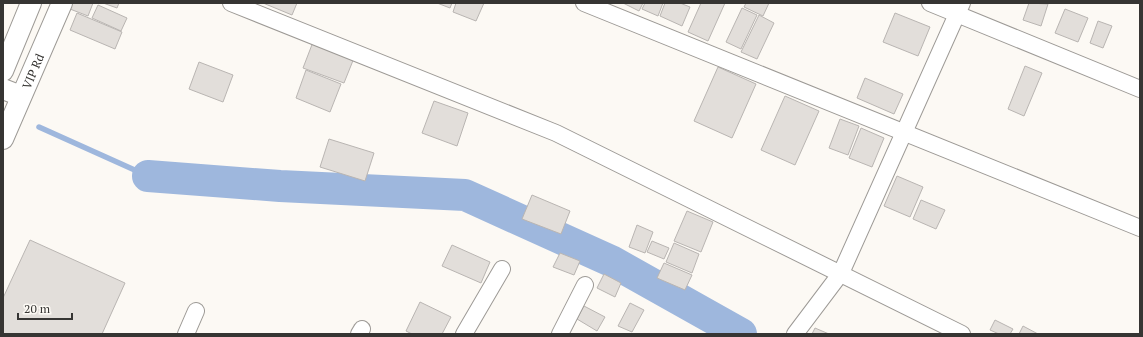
<svg xmlns="http://www.w3.org/2000/svg" width="1143" height="337" viewBox="0 0 1143 337" font-family="'PT Serif',serif">
<rect width="100%" height="100%" fill="#fcf9f4"/>
<g fill="none" stroke-linecap="round" stroke-linejoin="round">
<!-- stream -->
<path stroke="#9eb7dd" stroke-width="5.5" d="M39,127l109,49"/>
<!-- river -->
<path stroke="#9eb7dd" stroke-width="32" d="M148,176l132,10 185,9 146,66 130,73"/>
</g>
<!-- building -->
<g fill="#e2deda" stroke="#b9b5b2">
<path d="M72,3h21l-5,13 -18,-7z"/>
<path d="M103,3h16l-2,5z"/>
<path d="M263,3h34l-5,12z"/>
<path d="M437,3h15l-2,5z"/>
<path d="M456,3h28l-8,18 -23,-9z"/>
<path d="M623,3h20l-4,8z"/>
<path d="M645,3h18l-5,13 -16,-7z"/>
<path d="M665,3h15l10,4 -8,19 -22,-10z"/>
<path d="M701,3h24l-17,38 -20,-9z"/>
<path d="M746,3h23l-6,13 -19,-9z"/>
<path d="M1029,3l19,1 -7,22 -18,-6z"/>
<path d="M98,5l29,13 -6,13 -29,-13z"/>
<path d="M742,8l15,7 -16,34 -15,-7z"/>
<path d="M1065,9l23,9 -10,24 -23,-9z"/>
<path d="M77,13l45,19 -7,17 -45,-19z"/>
<path d="M895,13l35,14 -12,29 -35,-14z"/>
<path d="M759,15l15,8 -17,36 -16,-7z"/>
<path d="M1098,21l14,5 -9,22 -13,-5z"/>
<path d="M313,42l41,16 -10,25 -41,-15z"/>
<path d="M199,62l34,13 -10,27 -34,-13z"/>
<path d="M1025,66l17,7 -18,43 -16,-7z"/>
<path d="M718,67l38,17 -24,54 -38,-17z"/>
<path d="M306,70l35,14 -11,28 -34,-14z"/>
<path d="M865,78l38,16 -9,20 -37,-16z"/>
<path d="M785,96l34,15 -24,54 -34,-15z"/>
<path d="M434,101l34,12 -11,33 -35,-13z"/>
<path d="M840,119l19,7 -11,29 -19,-7z"/>
<path d="M861,128l23,10 -12,29 -23,-9z"/>
<path d="M329,139l45,14 -9,28 -45,-14z"/>
<path d="M897,176l26,11 -13,30 -26,-11z"/>
<path d="M532,195l38,16 -9,23 -39,-15z"/>
<path d="M921,200l24,10 -9,19 -23,-10z"/>
<path d="M687,211l26,11 -12,30 -27,-11z"/>
<path d="M637,225l16,7 -8,21 -16,-6z"/>
<path d="M30,240l95,43 -23,51h-99v-36z"/>
<path d="M652,241l17,7 -5,11 -17,-7z"/>
<path d="M674,243l25,11 -7,19 -26,-11z"/>
<path d="M452,245l38,17 -9,21 -39,-17z"/>
<path d="M560,253l20,8 -6,14 -21,-8z"/>
<path d="M664,263l28,12 -7,15 -28,-12z"/>
<path d="M604,274l17,9 -6,14 -18,-9z"/>
<path d="M420,302l31,15 -9,17h-30l-6,-3z"/>
<path d="M630,303l14,7 -12,22 -14,-6z"/>
<path d="M584,306l21,11 -8,14 -20,-12z"/>
<path d="M995,320l18,9 -3,5h-11l-9,-4z"/>
<path d="M1023,326l15,8h-19z"/>
<path d="M815,328l14,6h-17z"/>
</g>
<g fill="none" stroke-linecap="round" stroke-linejoin="round">
<defs>
<g id="minor">
<path d="M231,3l325,130 406,201"/>
<path d="M584,3l556,225"/>
<path d="M930,3l210,86"/>
<path d="M186,334l10,-23"/>
<path d="M359,334l3,-5"/>
<path d="M464,334l38,-65"/>
<path d="M560,334l25,-49"/>
<path d="M795,334l46,-61 121,-270"/>
</g>
<g id="tertiary">
<path d="M3,71l28,-68"/>
<path d="M3,89l18,7"/>
<path id="s1" d="M3,139l59,-136"/>
</g>
</defs>
<!-- minor casing -->
<use href="#minor" stroke="#9d9a96" stroke-width="18"/>
<!-- tertiary casing -->
<use href="#tertiary" stroke="#9d9a96" stroke-width="22"/>
<!-- minor -->
<use href="#minor" stroke="#fff" stroke-width="16"/>
<!-- tertiary -->
<use href="#tertiary" stroke="#fff" stroke-width="20"/>
</g>
<g text-anchor="middle" dominant-baseline="central" stroke-width="3.5" stroke-linejoin="round" paint-order="stroke">
<!-- street labels -->
<g font-size="12" fill="#363533" stroke="#fcf9f4">
<text stroke="none"><textPath href="#s1" startOffset="74">VIP Rd</textPath></text>
</g>
</g>
<!-- border -->
<rect width="1143" height="337" fill="none" stroke="#363533" stroke-width="8"/>
<!-- scale -->
<path d="M18 313v6h54v-6" fill="none" stroke="#363533" stroke-width="2"/>
<text x="24" y="313" font-size="12" fill="#363533" stroke="#fcf9f4" stroke-width="3" paint-order="stroke">20 m</text>
</svg>
